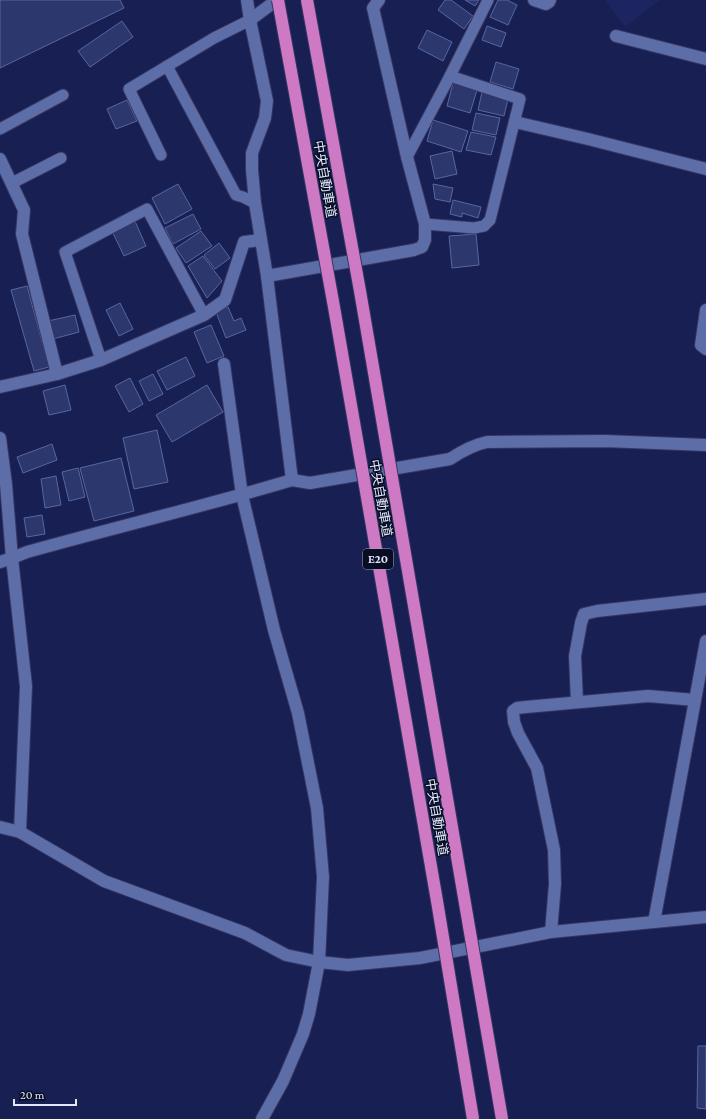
<svg xmlns="http://www.w3.org/2000/svg" width="706" height="1119" viewBox="0 0 706 1119" font-family="'Crimson Pro','Noto Sans JP',serif">
<rect width="100%" height="100%" fill="#171f53"/>
<!-- built -->
<path fill="#1c2560" d="M605,0h55l-35,27z"/>
<!-- building -->
<g fill="#2b376d" stroke="#5867a2">
<path d="M0,0h120l4,8 -124,60z"/>
<path d="M445,0h6l22,16 -9,13 -26,-19z"/>
<path d="M465,0h14l-4,6z"/>
<path d="M498,0h9l10,5 -9,20 -18,-8z"/>
<path d="M122,21l11,16 -43,30 -12,-16z"/>
<path d="M487,26l19,7 -5,14 -19,-7z"/>
<path d="M427,30l25,12 -9,19 -25,-13z"/>
<path d="M496,62l23,7 -6,20 -23,-7z"/>
<path d="M453,83l24,7 -7,23 -23,-7z"/>
<path d="M482,92l26,7 -4,17 -26,-6z"/>
<path d="M127,100l10,21 -21,8 -9,-20z"/>
<path d="M476,113l24,5 -4,17 -24,-5z"/>
<path d="M433,120l35,11 -7,21 -34,-11z"/>
<path d="M471,132l25,5 -5,18 -25,-5z"/>
<path d="M452,151l5,23 -22,5 -5,-23z"/>
<path d="M178,184l14,25 -27,15 -13,-26z"/>
<path d="M433,184l20,4 -3,14 -15,-3z"/>
<path d="M453,200l28,7 -3,11 -16,-5v4l-12,-3z"/>
<path d="M193,214l8,15 -28,15 -8,-16z"/>
<path d="M134,219l12,27 -22,10 -13,-27z"/>
<path d="M201,231l11,15 -26,17 -10,-15z"/>
<path d="M476,234l3,31 -27,3 -3,-32z"/>
<path d="M219,243l11,15 -15,11 -11,-14z"/>
<path d="M203,256l19,25 -15,17 -19,-32z"/>
<path d="M27,286l22,81 -15,4 -23,-81z"/>
<path d="M120,303l13,26 -14,7 -13,-26z"/>
<path d="M228,307l6,14 7,-3 5,12 -20,8 -10,-26z"/>
<path d="M75,315l4,17 -26,7 -5,-18z"/>
<path d="M211,325l13,31 -17,7 -13,-31z"/>
<path d="M186,357l9,19 -28,14 -10,-19z"/>
<path d="M153,374l10,20 -14,7 -10,-20z"/>
<path d="M130,378l13,26 -14,8 -14,-26z"/>
<path d="M65,385l6,25 -22,5 -6,-24z"/>
<path d="M207,385l16,27 -51,30 -16,-27z"/>
<path d="M157,430l11,52 -34,7 -11,-51z"/>
<path d="M52,444l5,16 -34,13 -6,-16z"/>
<path d="M121,458l13,53 -40,10 -14,-53z"/>
<path d="M78,468l7,29 -16,4 -7,-29z"/>
<path d="M56,476l5,29 -16,3 -4,-29z"/>
<path d="M42,515l3,19 -18,3 -3,-19z"/>
<path d="M698,1046h8v63l-9,-1z"/>
</g>
<g fill="none" stroke-linecap="round" stroke-linejoin="round">
<defs>
<g id="service">
<path d="M167,66l69,129 7,2 12,6"/>
<path d="M0,129l63,-34"/>
<path d="M161,155l-32,-66 85,-51 36,-18"/>
<path d="M407,157l43,-81 38,-76"/>
<path d="M12,183l49,-25"/>
<path d="M425,224l49,4 10,-2 6,-6 30,-121 -70,-23"/>
<path d="M101,360l-36,-108 82,-43 57,106"/>
</g>
<g id="minor">
<path d="M534,0l12,4 3,-2 1,-2"/>
<path d="M250,20l27,-20"/>
<path d="M616,36l90,23"/>
<path d="M515,122l73,17 118,30"/>
<path d="M0,159l24,51 -2,24 35,140"/>
<path d="M267,276l147,-26 8,-3 3,-7v-16l-18,-67 -34,-149 6,-8"/>
<path d="M706,310l-5,35 5,4"/>
<path d="M224,364l18,131 32,135 24,83 19,95 6,69 -4,85 -10,52 -6,20 -20,47 -21,38"/>
<path d="M0,387l57,-13 44,-14 103,-45 21,-15 19,-58 17,-2"/>
<path d="M0,438l6,46 6,74 14,128 -6,146"/>
<path d="M292,480l18,3 140,-24c12,-8 23,-14 37,-17l118,-1 101,4"/>
<path d="M0,562l12,-4 15,-6c89,-25 178,-46 265,-72l-25,-204 -12,-73 -3,-33v-17l13,-35 2,-17 -17,-81 -3,-20"/>
<path d="M577,702l-2,-46 6,-33 3,-9 13,-3 109,-12"/>
<path d="M0,827l20,5 84,49 141,52 41,22 33,7 29,3 72,-7 131,-26 155,-15"/>
<path d="M654,922l52,-281"/>
<path d="M551,932l4,-48 -1,-34 -17,-82 -19,-35 -4,-11 -1,-11 4,-3 9,-1 122,-11 47,4"/>
</g>
</defs>
<!-- service casing -->
<use href="#service" stroke="#363662" stroke-width="13"/>
<!-- minor casing -->
<use href="#minor" stroke="#363662" stroke-width="14"/>
<!-- service -->
<use href="#service" stroke="#5d6da8" stroke-width="11"/>
<!-- minor -->
<use href="#minor" stroke="#5d6da8" stroke-width="12"/>
<defs>
<g id="motorway-bridge">
<path d="M278,0l56,307 103,594 36,218"/>
<path d="M307,0l53,291 142,828"/>
</g>
</defs>
<!-- motorway-bridge casing -->
<use href="#motorway-bridge" stroke="#363662" stroke-width="14" stroke-linecap="butt"/>
<!-- motorway-bridge -->
<use href="#motorway-bridge" stroke="#ce79c3" stroke-width="12"/>
</g>
<g text-anchor="middle" dominant-baseline="central" stroke-width="3" stroke-linejoin="round" paint-order="stroke">
<!-- shield labels -->
<rect fill="#080d23" stroke="#9fa6ba" stroke-width="1" x="363" y="549" width="30" height="20" rx="3"/>
<g font-size="12" font-weight="bold" fill="#e0e7fb">
<text x="378" y="559">E20</text>
</g>
<!-- street labels -->
<g font-size="13" fill="#e0e7fb" stroke="#080d23">
<text transform="translate(325 179) rotate(80)">中央自動車道</text>
<text transform="translate(381 498) rotate(80)">中央自動車道</text>
<text transform="translate(437 817) rotate(80)">中央自動車道</text>
</g>
</g>
<!-- scale -->
<path d="M14 1099v6h62v-6" fill="none" stroke="#e0e7fb" stroke-width="2"/>
<text x="20" y="1099" font-size="12" fill="#e0e7fb" stroke="#080d23" stroke-width="3" paint-order="stroke">20 m</text>
</svg>
